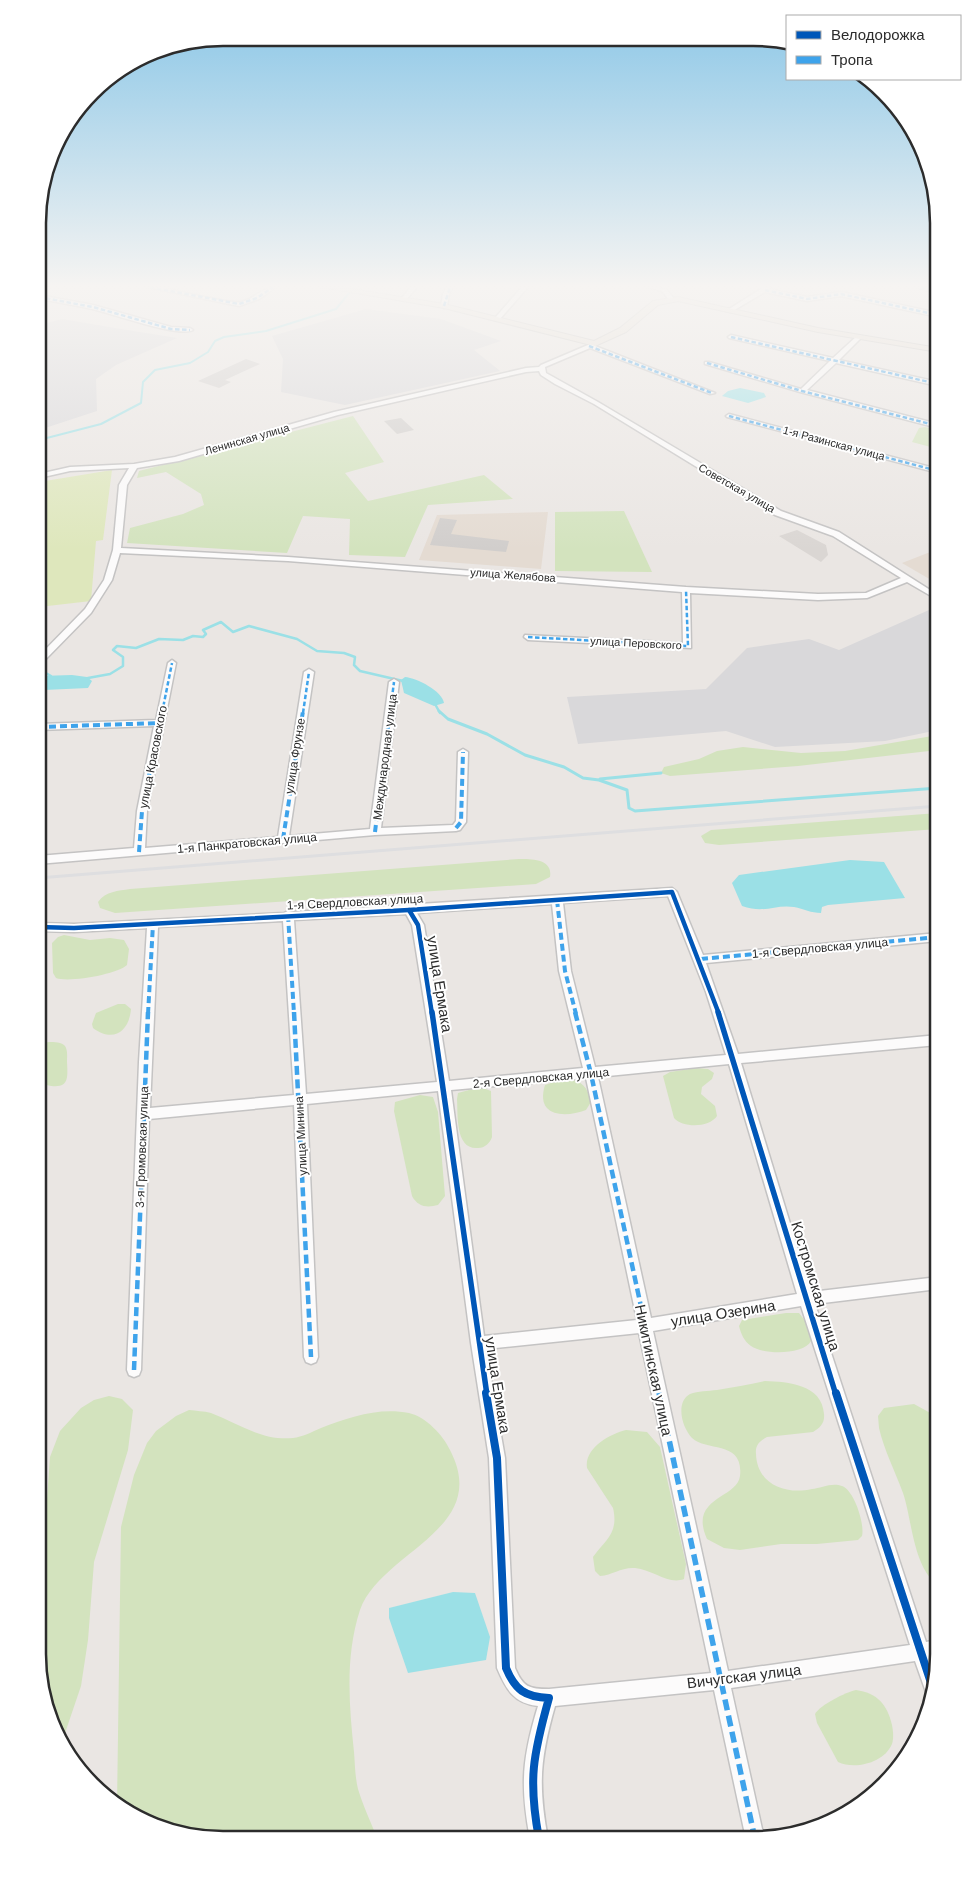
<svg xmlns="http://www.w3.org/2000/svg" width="976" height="1877" viewBox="0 0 976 1877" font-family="Helvetica,sans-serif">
<rect width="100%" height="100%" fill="#eae6e3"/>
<!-- industrial -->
<g fill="#d9d8da">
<path d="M366,309l75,10 60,22 -27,9 26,21 -155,34 -64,-13 2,-33 -11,-23z"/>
<path d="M62,319l59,10 56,9 -61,27 -20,14 1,32 -58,19v-105z"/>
<path d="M938,606v124l-53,11 -110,6 -49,-16 -148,13 -11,-47 139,-8 41,-41 62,-9 30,11z"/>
</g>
<!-- education -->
<g fill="#e4dbd2">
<path d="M548,512l-7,57 -122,-9 18,-45z"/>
<path d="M938,549v35l-36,-21z"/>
</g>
<!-- green -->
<g fill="#d3e3be">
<path d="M353,416l31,46 -39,11 23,28 116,-26 29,24 -85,6 -23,52 -56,-2 1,-36 -47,-3 -16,37 -160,-10 3,-15 53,-14 21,-9 -3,-11 -35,-22 -29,6 2,-7z"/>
<path d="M925,427l13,3v19l-26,-7 7,-14z"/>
<path d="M624,511l28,61 -97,-1v-59z"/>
<path d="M938,735v15l-140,16 -128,10 -9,-3 3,-6 35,-8 18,-8 26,-4 58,6 44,-2z"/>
<path d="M938,813v16l-219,16 -14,-2 -4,-7 10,-6z"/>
<path d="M519,859c13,0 34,0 31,18l-14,7 -421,29 -15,-5 -2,-6c8,-11 20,-11 32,-13z"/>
<path d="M64,935l26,5 20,-2 14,2 5,9 -2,16c-9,9 -58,18 -71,13l-3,-5 -1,-30 6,-6z"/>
<path d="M118,1004h7l6,5c-2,23 -18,34 -38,19l-1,-4 4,-11z"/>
<path d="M49,1042c5,0 13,0 16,4 3,4 2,12 2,16 1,17 2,28 -21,23l-8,-11v-30z"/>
<path d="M696,1068l12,1 6,4 -2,6 -10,8 -1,7 14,12 2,10c-8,12 -34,12 -43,2l-11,-42 7,-4z"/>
<path d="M566,1078c15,2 22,9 25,24l-5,8c-21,8 -51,7 -41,-25z"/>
<path d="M480,1087l11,4 1,46c-2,6 -7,11 -14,11 -23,2 -20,-33 -21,-49l1,-6z"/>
<path d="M420,1095l13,2 5,15 7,84 -7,9c-11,3 -20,2 -26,-9l-18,-85 1,-9z"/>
<path d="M786,1313h13l11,14 1,14c-7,14 -48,14 -60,5 -7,-5 -10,-12 -12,-20l3,-6z"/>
<path d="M765,1381c23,1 57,3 59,33 1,9 -4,14 -11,18l-46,5c-7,4 -12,8 -11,17 1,30 29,41 56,35 9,-1 20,-7 30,-3 12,4 23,38 20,50l-4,4 -41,4h-36l-41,6 -16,-2 -17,-9c-19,-42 30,-40 33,-63 4,-36 -33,-24 -48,-38 -10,-10 -17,-36 -2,-44 8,-3 18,-3 27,-4 16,-3 32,-5 48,-9z"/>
<path d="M109,1396l13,3 11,11 -5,40 -34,112 -6,78 -7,46 -19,56 -15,-29 -9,-59v-133l9,-22 3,-42 10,-26 21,-23 13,-8z"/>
<path d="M914,1404l20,11 4,7v163c-25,-17 -26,-66 -35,-92 -8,-22 -19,-43 -24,-65l-1,-12 6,-8z"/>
<path d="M189,1410c7,1 15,1 22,3 27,10 50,28 82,25 9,-1 19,-6 28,-10 28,-11 58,-21 88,-15 17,4 34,22 41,37 42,80 -69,101 -90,160 -15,46 -11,94 -6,142 1,12 1,25 4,37 5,17 13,33 19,49h-179l-57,-18 -24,-16 4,-277 13,-52 13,-32 9,-12 20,-15z"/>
<path d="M626,1430l21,2 13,15 26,117 -2,15c-16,6 -30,-9 -49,-11 -14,-1 -22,7 -35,8l-5,-5 -2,-14c12,-17 26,-23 20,-49l-26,-40c-3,-20 23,-34 39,-38z"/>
<path d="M856,1690c21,3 31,14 36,35 1,6 2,12 0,19 -8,19 -37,26 -54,18l-21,-39 -2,-9c5,-9 31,-22 41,-24z"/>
</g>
<!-- pitch -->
<path fill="#dee7bc" d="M112,470l-9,70 -7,1 -5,60 -52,6v-125z"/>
<!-- plaza -->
<path fill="#dad6d3" d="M797,530l29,15 2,10 -7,7 -42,-26z"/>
<!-- water -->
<g fill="#9be0e6">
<path d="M740,388l24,5 2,4 -18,6 -26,-7 6,-5z"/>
<path d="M72,675l15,2 5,4 -4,7 -44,2 -5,-2 1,-12z"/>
<path d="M405,677c12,1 37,14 39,26l-10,3 -30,-13 -3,-13z"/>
<path d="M850,860l34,2 21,36 -77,7 -6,2 -1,6c-10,0 -17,-4 -27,-6 -19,-3 -29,7 -52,-1l-10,-23 7,-8z"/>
<path d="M453,1592l22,1 15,44 -4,23 -78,13 -19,-55v-10z"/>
</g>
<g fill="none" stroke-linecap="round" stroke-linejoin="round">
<!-- stream-far2 -->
<path stroke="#9be0e6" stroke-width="2" d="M39,440l62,-16 40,-21 2,-21 12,-12 35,-7 18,-11 7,-11 9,-4 42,-6 70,-22 18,-22"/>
<!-- stream-far1 -->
<g stroke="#9be0e6" stroke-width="2.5">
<path d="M39,669l12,7"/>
<path d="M88,678l22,-4 13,-8v-9l-10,-7 4,-4 19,2 23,-9 24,1 10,-4 10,1 3,-3 -3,-4 18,-8 12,10 16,-6 48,13 20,12 27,2 11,4 -1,8 6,6 43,10"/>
<path d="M435,704l5,9"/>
</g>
<!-- stream -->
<g stroke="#9be0e6" stroke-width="3">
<path d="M439,711l9,8 39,15 38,21 39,12 19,11 16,2 28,10 2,18 6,3 303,-23"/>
<path d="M600,779l61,-6"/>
</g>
</g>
<!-- building -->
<g fill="#d1cecc">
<path d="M246,359l14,5 -35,16 6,2 -12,6 -21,-7z"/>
<path d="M401,418l13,12 -17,4 -13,-13z"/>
<path d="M440,518l17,2 -6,14 58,7 -3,11 -76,-7z"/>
</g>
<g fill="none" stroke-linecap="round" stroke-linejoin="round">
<defs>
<g id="minor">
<path d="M147,287h13c15,3 69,17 81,15 13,-3 22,-15 35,-15l-17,12 -20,7z"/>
<path d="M411,287h6l-11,13h-4l-1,-1z"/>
<path d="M447,287h6l-4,7 -2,12 -3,2 -3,-2 2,-12z"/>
<path d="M522,287h6l-29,33h-4v-2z"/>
<path d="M648,287l18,2 9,11 -5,1 -8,-10z"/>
<path d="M764,287h7l-2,2 38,8 34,-5 97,21v4l-97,-21 -34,5 -42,-9 -34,20 -5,-1z"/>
<path d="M918,287l20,2v4l-19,-5z"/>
<path d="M39,295l54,10 78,22 19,1 3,2c-14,8 -82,-17 -101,-21 -17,-4 -35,-7 -53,-10z"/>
<path d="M731,335l102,23 24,-22h4v2l-22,22 99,22v4l-102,-23 -29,27 131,34v4l-138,-36 -95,-28v-2h4l92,27 29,-28 -101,-23 -1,-1z"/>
<path d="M595,342l3,2 -3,2 120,47 -5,1 -120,-46 -45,19 1,6 52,29 183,109 58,21 99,63v5l-31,-18 -40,16 -49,2 -128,-7 1,55 -163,-8 -4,-3 1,-2 158,8 -1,-51 -394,-31 -168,-8 -8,27 -21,33 -49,50 -3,1v-8l46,-47 19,-29 9,-30 6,-65 10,-17 -59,3 -31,7v-4l31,-7 64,-3 41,-7 159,-45 192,-44 13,-1 2,-2zM539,371l2,4 14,9 39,20 181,111 58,21 68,42 -35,15 -48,1 -132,-7 -398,-30 -167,-9 6,-63 10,-17 42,-7 159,-46 188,-43z"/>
<path d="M729,414l209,55v4l-211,-56 -1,-1z"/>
<path d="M172,660l4,3 -29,148 -2,37 133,-11 26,-165 5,-3 5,3 -25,164 81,-7 19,-147 5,-3 5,3 -18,146 72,-3 3,-4 2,-69 5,-3 5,3 -2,70 -6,8 -4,1 -81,4 -337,29v-8l96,-8 3,-37 17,-85 -116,4v-6l118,-4 12,-57z"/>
<path d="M672,888l5,4 26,63 235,-22v8l-232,22 32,91 200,-19v10l-197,18 70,229 127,-15v12l-123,15 111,338 12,-2v18l-6,1 5,14 -6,24 -4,-2 -12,-34 -184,27 33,150 -18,1 -32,-149 -159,16c-15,53 -17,79 -7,133h-18c-10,-54 -8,-80 8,-133 -25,-3 -32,-17 -41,-38l-8,-210 -18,-115 -33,-252 -131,13 11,253 -2,5 -5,2 -5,-2 -2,-5 -10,-252 -145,14 -8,251 -2,5 -5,2 -5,-2 -2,-5 12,-308 8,-134 -73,4 -36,-1v-8l36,1 210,-11 4,-2 4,1zM668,896l38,96 20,63 -131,12 -24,-96 -8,-68zM552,904l7,67 24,97 -134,13 -25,-156 -7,-12zM406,914l6,11 25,157 -131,12 -12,-174zM283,921l11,174 -144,13 8,-181zM729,1064l68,230 -146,24 -53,-241zM586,1078l51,242 -153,16 -33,-246zM801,1306l109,339 -182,26 -75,-340zM639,1333l72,340 -162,16c-20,0 -26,-2 -34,-21l-10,-210 -19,-109z"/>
</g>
<path id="major" d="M321,287h18l105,17 150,37 26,-13 33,-27 25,-4 140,31 120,20v4l-120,-20 -140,-31 -20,4 -32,27 -31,14 -151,-38z"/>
</defs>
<!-- minor casing -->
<use href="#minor" stroke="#c4c3c3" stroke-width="3"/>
<!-- major casing -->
<use href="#major" stroke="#c6c4c2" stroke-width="2"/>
<!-- minor -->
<use href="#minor" fill="#fcfbfb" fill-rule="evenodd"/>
<!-- major -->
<use href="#major" fill="#e6dfd6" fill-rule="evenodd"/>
<!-- rail -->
<path stroke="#dedee0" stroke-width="3" d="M38,878l900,-72"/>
<!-- quiet-far3 -->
<g stroke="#3ea3eb" stroke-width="2.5" stroke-dasharray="4.5 2.5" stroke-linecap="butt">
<path d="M150,287l89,17 18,-6 16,-11"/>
<path d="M921,287l17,4"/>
<path d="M765,290l42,9 34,-5 97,21"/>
<path d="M39,297l54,10 78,22 19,1"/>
<path d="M444,306l6,-19"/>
<path d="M731,337l207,47"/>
<path d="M589,346l123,47"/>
<path d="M707,363l95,28 136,35"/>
<path d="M729,416l209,55"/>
<path d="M528,637l160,9 -2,-56"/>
<path d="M162,713l10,-50"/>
<path d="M303,713l6,-41"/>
<path d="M390,713l4,-31"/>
</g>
<!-- quiet-far2 -->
<g stroke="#3ea3eb" stroke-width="4" stroke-dasharray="7 4" stroke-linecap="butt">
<path d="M38,727l122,-4"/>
<path d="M456,828l5,-6 2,-70"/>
<path d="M375,832l15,-121"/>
<path d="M283,839l20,-128"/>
<path d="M139,852l3,-41 20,-100"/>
<path d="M557,900l8,71 11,43"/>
<path d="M288,915l6,99"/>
<path d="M701,959l237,-22"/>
<path d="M148,1014l5,-90"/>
</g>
<!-- quiet-far1 -->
<g stroke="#3ea3eb" stroke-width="4.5" stroke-dasharray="9 4.5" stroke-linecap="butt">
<path d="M294,1012l17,345"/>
<path d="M575,1012l16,62 69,321"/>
<path d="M134,1370l14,-358"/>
</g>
<!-- quiet -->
<path stroke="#3ea3eb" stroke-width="5.5" stroke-dasharray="11 5.5" stroke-linecap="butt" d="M659,1393l96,446"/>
<defs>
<g id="cycleway-far2">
<path d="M409,910l9,15 14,89"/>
<path d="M38,927l36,1 335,-18 263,-18 47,122"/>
</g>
<g id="cycleway-far1">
<path d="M432,1012l55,383"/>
<path d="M718,1012l118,383"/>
</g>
<g id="cycleway">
<path d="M486,1393l11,65 9,210c9,22 19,29 43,30 -16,57 -21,82 -10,141"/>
<path d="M836,1393l97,296"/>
</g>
</defs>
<!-- cycleway-far2 casing -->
<use href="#cycleway-far2" stroke="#fff" stroke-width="8"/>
<!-- cycleway-far1 casing -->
<use href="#cycleway-far1" stroke="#fff" stroke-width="9"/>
<!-- cycleway casing -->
<use href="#cycleway" stroke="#fff" stroke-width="11"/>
<!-- cycleway-far2 -->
<use href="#cycleway-far2" stroke="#0057b8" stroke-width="4.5"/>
<!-- cycleway-far1 -->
<use href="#cycleway-far1" stroke="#0057b8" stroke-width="5.5"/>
<!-- cycleway -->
<use href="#cycleway" stroke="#0057b8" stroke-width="8"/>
</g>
<!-- sky -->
<linearGradient id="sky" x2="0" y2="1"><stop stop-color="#89c6e7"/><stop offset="0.52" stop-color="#f6f4f2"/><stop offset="1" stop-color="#f6f4f2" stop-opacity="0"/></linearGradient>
<rect width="976" height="550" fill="url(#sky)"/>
<g text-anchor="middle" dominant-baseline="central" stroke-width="4" stroke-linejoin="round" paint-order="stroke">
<!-- far-street labels -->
<g font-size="11" fill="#2c2c2c" stroke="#fff">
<text transform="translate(247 439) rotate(-16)">Ленинская улица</text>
<text transform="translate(834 443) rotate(15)">1-я Разинская улица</text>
<text transform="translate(737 488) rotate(30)">Советская улица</text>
<text transform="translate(513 575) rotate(4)">улица Желябова</text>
<text transform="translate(636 643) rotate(3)">улица Перовского</text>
</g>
<!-- street labels -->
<g font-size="12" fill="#2c2c2c" stroke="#fff">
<text transform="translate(295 756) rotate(-81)">улица Фрунзе</text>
<text transform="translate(153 757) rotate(-79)">улица Красовского</text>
<text transform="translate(385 757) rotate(-83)">Международная улица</text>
<text transform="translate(247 843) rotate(-5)">1-я Панкратовская улица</text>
<text transform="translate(355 902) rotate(-3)">1-я Свердловская улица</text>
<text transform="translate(820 948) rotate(-5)">1-я Свердловская улица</text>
<text transform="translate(541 1078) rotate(-5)">2-я Свердловская улица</text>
<text transform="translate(301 1136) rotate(-93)">улица Минина</text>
<text transform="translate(142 1147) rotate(-88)">3-я Громовская улица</text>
</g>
<!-- near-street labels -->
<g font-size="15" fill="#2c2c2c" stroke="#fff">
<text transform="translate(440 984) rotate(81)">улица Ермака</text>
<text transform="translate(816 1286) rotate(73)">Костромская улица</text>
<text transform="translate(723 1313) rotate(-9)">улица Озерина</text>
<text transform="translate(654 1370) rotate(78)">Никитинская улица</text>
<text transform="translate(498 1385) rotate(81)">улица Ермака</text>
<text transform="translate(744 1676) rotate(-7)">Вичугская улица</text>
</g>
</g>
<!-- crop -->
<path d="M0 0H976V1877H0ZM223 46H753A177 177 0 0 1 930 223V1654A177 177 0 0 1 753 1831H223A177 177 0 0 1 46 1654V223A177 177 0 0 1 223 46Z" fill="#fff" fill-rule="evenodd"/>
<path fill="none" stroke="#2c2c2c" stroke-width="2.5" d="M223 46H753A177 177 0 0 1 930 223V1654A177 177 0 0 1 753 1831H223A177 177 0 0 1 46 1654V223A177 177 0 0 1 223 46Z"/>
<!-- legend -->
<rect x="786" y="15" width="175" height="65" fill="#ffffff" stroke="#ababab"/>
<rect x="796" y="31" width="25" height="8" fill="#0057b8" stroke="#ababab"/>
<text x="831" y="40" font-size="15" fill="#2c2c2c">Велодорожка</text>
<rect x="796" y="56" width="25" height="8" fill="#3ea3eb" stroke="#ababab"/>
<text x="831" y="65" font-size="15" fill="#2c2c2c">Тропа</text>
</svg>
